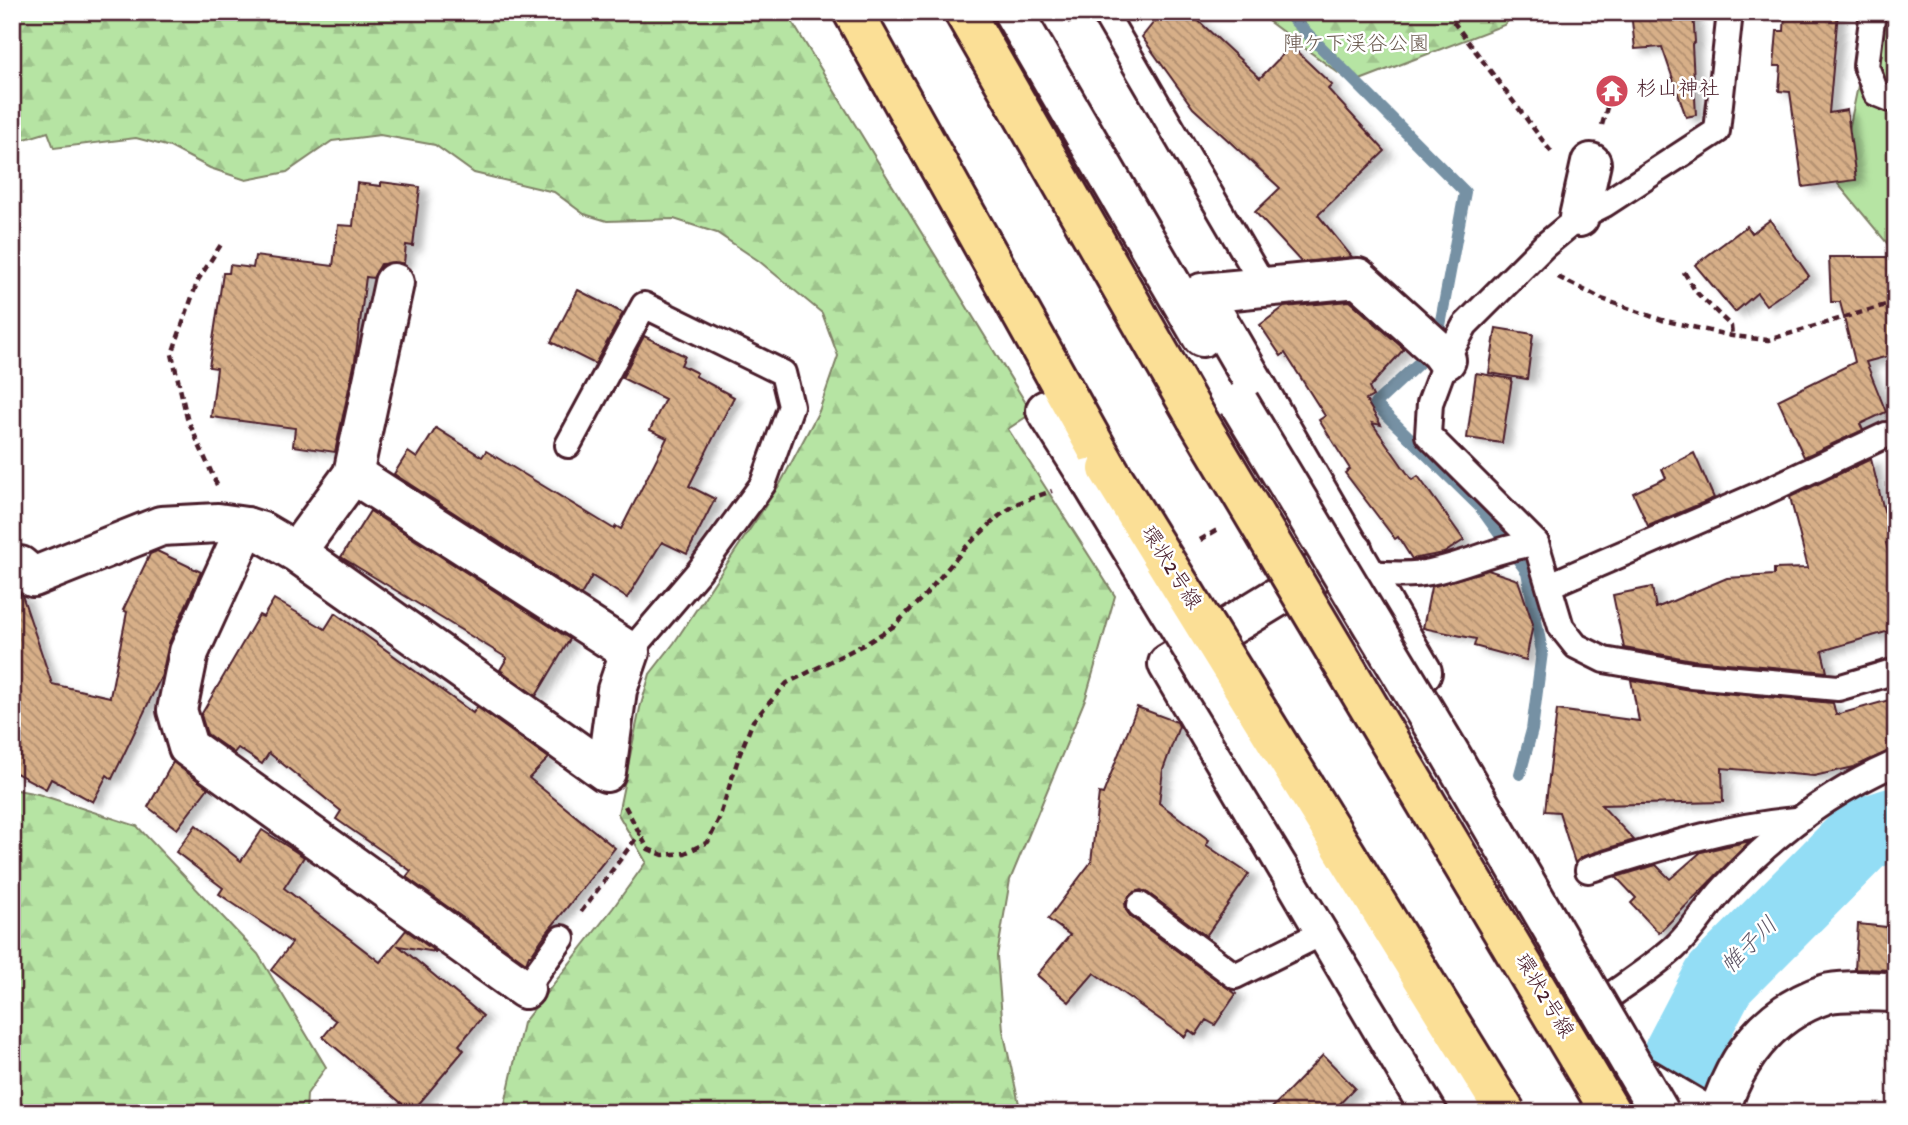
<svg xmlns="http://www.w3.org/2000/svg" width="1908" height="1125" viewBox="0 0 1908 1125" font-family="'Gochi Hand','Klee One',sans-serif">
<defs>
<pattern id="forest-firs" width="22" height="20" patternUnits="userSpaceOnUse" patternTransform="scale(1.75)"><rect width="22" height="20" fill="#b6e4a3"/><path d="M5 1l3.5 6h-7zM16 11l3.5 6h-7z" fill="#9ec38c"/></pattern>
<pattern id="building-back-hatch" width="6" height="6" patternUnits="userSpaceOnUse" patternTransform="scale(1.75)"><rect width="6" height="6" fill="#d7af88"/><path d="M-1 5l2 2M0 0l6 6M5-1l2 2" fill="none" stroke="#b08e6f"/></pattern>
<filter id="shadow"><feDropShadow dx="8" dy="4.5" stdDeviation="3.5" flood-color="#0004"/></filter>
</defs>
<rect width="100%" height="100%" fill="#fff"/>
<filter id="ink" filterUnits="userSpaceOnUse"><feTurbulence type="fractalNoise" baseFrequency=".0143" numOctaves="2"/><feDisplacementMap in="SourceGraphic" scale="14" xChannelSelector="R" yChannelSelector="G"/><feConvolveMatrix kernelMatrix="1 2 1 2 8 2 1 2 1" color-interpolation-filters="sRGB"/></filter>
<g filter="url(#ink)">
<!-- forest -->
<g fill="url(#forest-firs)" stroke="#808267" stroke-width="2">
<path d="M12,12h774l246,401 -24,16 107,167 -29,101 -76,183 -13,76 6,74 18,83h-518l20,-90 90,-115 33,-46 -28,-48 22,-106 10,-34 24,-31 106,-159 39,-73 19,-55 -16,-43 -63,-52 -42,-28 -43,-14 -67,2 -23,-7 -30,-22 -80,-19 -39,-28 -55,-10 -48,6 -45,31 -41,8 -36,-12 -40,-21 -34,-9 -82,10 -6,-16 -36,11z"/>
<path d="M1256,12h262l-14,13 -152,58z"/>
<path d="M12,789l26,5 99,32 121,128 68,113 -19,27 -1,19h-294z"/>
</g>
<!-- park -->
<path fill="#b6e4a3" stroke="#808267" stroke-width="2" d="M1873,12h23v242l-58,-70z"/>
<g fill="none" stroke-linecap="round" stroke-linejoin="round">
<!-- stream -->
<path stroke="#7691a4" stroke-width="12" d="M1286,12l179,180 -29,155 -61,57 105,103 47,65 15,80 -10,78 -12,44"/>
<!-- river -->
<path stroke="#93ddf5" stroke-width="74" d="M1656,1113l14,-39 49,-94 145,-146 32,-10"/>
</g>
<!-- building -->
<g fill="url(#building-back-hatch)" stroke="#4a1f2b" stroke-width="2" filter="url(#shadow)">
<path d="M1162,12h27l71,66 31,-32 41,39 -4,4 57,62 -67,64 34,42 -51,5 -46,-50 25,-24 -87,-80 -51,-71z"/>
<path d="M1631,12h62l2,30 -3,3 4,70 -10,2 -24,-70 -27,2z"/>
<path d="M1785,12h53l-9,101 18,-3 9,70 -53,7 -13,-95 -11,-1 2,-25h-7l3,-35h7z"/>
<path d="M381,182l39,5 -7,59 -7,-1 -2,18 -23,1 -8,14 -7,-1 -11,84 -20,91 -42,-6 2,-18 -84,-11 6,-49 -8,-1 14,-94h6l1,-8 23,3 2,-12 78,10 5,-41 15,1 4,-43 24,3z"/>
<path d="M1770,220l39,56 -43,29 -9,-12 -22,19 -40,-47 52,-39 5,7z"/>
<path d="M1829,257h65l2,97 -30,8 20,50 -26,12 3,6 -59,27 -26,-57 77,-38 -15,-60h-9z"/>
<path d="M578,290l45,23 -28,51 -44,-22z"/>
<path d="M1350,301l54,48 -35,39 4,8 -7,4 15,25 -9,-2 40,57 6,-4 46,64 -20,13 -32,6 -14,-22 -3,2 -50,-66 5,-4 -31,-49 6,-4 -40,-63 -4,3 -21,-31 24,-18z"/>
<path d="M1496,328l37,6 -6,45 -38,-6z"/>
<path d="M644,336l41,20 -4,9 16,8 -2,3 39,21 -45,89 26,13 -28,55 -25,-12 -35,56 -35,-22 -11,19 -187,-121 14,-22 9,6 19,-30 46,29 4,-6 128,78 2,-3 5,3 46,-91 -17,-8 15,-31 -43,-21z"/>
<path d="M1476,373l36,6 -10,64 -35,-5z"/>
<path d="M1694,453l20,45 -66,28 -15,-33 33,-15 -4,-9z"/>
<path d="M1871,459l21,83 -6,1 10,34v52l-74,22 5,21 -134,-12 -69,-12 -11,-53 39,-8 4,21 71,-30 47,-3v-6l34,-1 -18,-71z"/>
<path d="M370,511l200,128 -34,57 -36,-26 7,-12 -166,-101z"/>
<path d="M157,551l44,21 -32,71 -7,32 -50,104 -5,-4 -14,27 -42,-23 -5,10 -34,-18v-178h6l4,2 30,89 58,13 17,-85 -4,-2 27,-56z"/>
<path d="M1488,570l30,10 15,44 -7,36 -52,-14 2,-7 -53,-11 8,-41z"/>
<path d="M274,599l51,30 10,-16 138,100 4,-6 72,51 -20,20 86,70 -71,88 -13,19h-2l-3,8 -120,-86 5,-6 -75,-52 5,-8 -72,-58 -7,11 -24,-16 -4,5 -27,-19 -6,-19 58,-100 4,2z"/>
<path d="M1631,680l59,10 143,13 3,12 60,-17v50l-42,19 -40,9 -92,-8 1,34 -122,3 33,35 -50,16 -9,7 -16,-51 -14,-1 12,-101 82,11z"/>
<path d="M1137,707l40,15 2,4 -16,44 -4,33 50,37 -3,5 43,29 -43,62 -58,-43 -7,-3 -7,2 -9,11 1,7 5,7 105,77 -21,31 -9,-5 -10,15 -7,-5 -4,7 -91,-64 -25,29 -32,-27 33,-40 -22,-16 43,-57 8,-69 4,1z"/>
<path d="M173,762l35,26 -31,41 -29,-22z"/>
<path d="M196,825l45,36 21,-31 42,27 -20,31 96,74 26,-32 30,22 -37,-6 84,70 -24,29 5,5 -52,62 -89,-75 13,-16 -65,-51 21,-27 -73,-49 4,-6 -47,-36z"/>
<path d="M1750,841l-91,92 -28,-30 5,-5 -20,-21 40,-12 14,14 31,-27z"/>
<path d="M1858,924l38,4v42l-41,-1z"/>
<path d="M1323,1055l32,33 -24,25h-64z"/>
</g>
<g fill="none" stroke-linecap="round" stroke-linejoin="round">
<defs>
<g id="lane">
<path d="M1104,12l160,274"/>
<path d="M1730,12l-13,119 -112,73 -26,13 -35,29 -79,79 -19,35 -16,43 -2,32 108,108 25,84 15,19 28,14 87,15 147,13 58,-17"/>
<path d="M1873,12l-7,54 10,27 20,8"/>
<path d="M568,445l76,-140 139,68 8,33 -28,78 -63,86 -70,82"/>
<path d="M1365,573c22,1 44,3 65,-1 36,-7 70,-25 106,-29"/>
<path d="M1550,585l213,-92 123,-58"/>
<path d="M1588,870c69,-21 136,-44 208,-50"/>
<path d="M1140,905l95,71 91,-45"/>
<path d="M525,989l37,-51"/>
<path d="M1603,995l11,-2c20,-14 41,-28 60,-45 19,-17 33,-42 51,-61 49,-53 104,-95 171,-124"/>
</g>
<g id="street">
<path d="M1013,12l189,325"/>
<path d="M1579,217l12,-54"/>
<path d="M1046,410l43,68"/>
<path d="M353,474l41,-191"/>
<path d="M246,527l-57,125 -12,58 11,37 337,242"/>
<path d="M1353,551l-185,113 264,449"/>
<path d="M12,572l8,-6 13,11 128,-51 57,-3 28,4 16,5 34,20 310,220 11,-82 13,-38 -277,-178 -57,78"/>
<path d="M1422,672l-220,-379 156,-15 82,74 6,8"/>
<path d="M1599,1051l104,62"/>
<path d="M1719,1113c17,-56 50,-100 107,-119 15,-5 52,-2 70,-2"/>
</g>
<g id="primary">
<path d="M853,12l255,457"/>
<path d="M964,12l232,405"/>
</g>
</defs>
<!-- lane casing -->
<use href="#lane" stroke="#4a1f2b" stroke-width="30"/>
<!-- street casing -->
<use href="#street" stroke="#4a1f2b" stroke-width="44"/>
<!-- primary casing -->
<use href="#primary" stroke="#4a1f2b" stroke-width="44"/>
<!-- path -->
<g stroke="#4a1f2b" stroke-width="4.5" stroke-dasharray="7 5" stroke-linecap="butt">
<path d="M1064,12l6,11"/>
<path d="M1446,12l106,141"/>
<path d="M1602,125l8,-28"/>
<path d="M1684,272l12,20 35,34 1,10"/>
<path d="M1558,277l44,22 60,21 70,16 36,4 128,-38"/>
<path d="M217,485l-30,-67 -15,-64 26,-74 24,-37"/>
<path d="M1200,540l17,-10"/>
<path d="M625,806l23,43 15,6 22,-2 23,-11 11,-23 20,-63 14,-35 34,-38 80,-40 27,-17 31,-31 41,-48 33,-31 19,-13 34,-12"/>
<path d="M581,912l59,-79"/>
</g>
<!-- lane -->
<use href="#lane" stroke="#fff" stroke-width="24"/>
<!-- street -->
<use href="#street" stroke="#fff" stroke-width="38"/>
<!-- primary -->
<use href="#primary" stroke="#fbdf96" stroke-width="38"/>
<defs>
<g id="street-bridge">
<path d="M1239,403l210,349 211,361"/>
<path d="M1089,478l386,635"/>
</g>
<g id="primary-bridge">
<path d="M1196,417l415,696"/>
<path d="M1108,469l398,644"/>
</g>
</defs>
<!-- street-bridge casing -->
<use href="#street-bridge" stroke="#4a1f2b" stroke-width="44" stroke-linecap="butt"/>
<!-- primary-bridge casing -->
<use href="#primary-bridge" stroke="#4a1f2b" stroke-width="44" stroke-linecap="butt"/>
<!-- street-bridge -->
<use href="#street-bridge" stroke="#fff" stroke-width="38"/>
<!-- primary-bridge -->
<use href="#primary-bridge" stroke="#fbdf96" stroke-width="38"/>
</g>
</g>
<!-- icons -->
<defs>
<symbol id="temple-disc" viewBox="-11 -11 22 22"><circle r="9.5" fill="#d1495b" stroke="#fff"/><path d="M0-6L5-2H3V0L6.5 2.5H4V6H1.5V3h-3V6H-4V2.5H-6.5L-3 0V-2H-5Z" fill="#fff"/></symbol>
</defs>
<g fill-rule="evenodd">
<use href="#temple-disc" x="1593" y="72" width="38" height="38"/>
</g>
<g text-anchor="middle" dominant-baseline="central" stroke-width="5" stroke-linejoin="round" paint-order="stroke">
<!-- park labels -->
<g font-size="21" fill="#6a5a4f" stroke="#fff">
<text x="1356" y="46">陣ケ下渓谷公園</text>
</g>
<!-- poi labels -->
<g font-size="21" fill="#4a1f2b" stroke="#fff" text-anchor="start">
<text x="1636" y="91">杉山神社</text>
</g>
<!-- street labels -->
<g font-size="21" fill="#4a1f2b" stroke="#fff">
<text transform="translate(1169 569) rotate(58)">環状2号線</text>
<text transform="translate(1542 997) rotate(59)">環状2号線</text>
</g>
<!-- water labels -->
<g font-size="23" font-style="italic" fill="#605868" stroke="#fff">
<text transform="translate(1751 947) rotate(-45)">帷子川</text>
</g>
</g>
<!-- margin -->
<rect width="1908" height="1125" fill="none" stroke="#fff" stroke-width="42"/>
<rect x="21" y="21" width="1866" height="1083" fill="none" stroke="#4a1f2b" stroke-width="2.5" filter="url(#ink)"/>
</svg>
